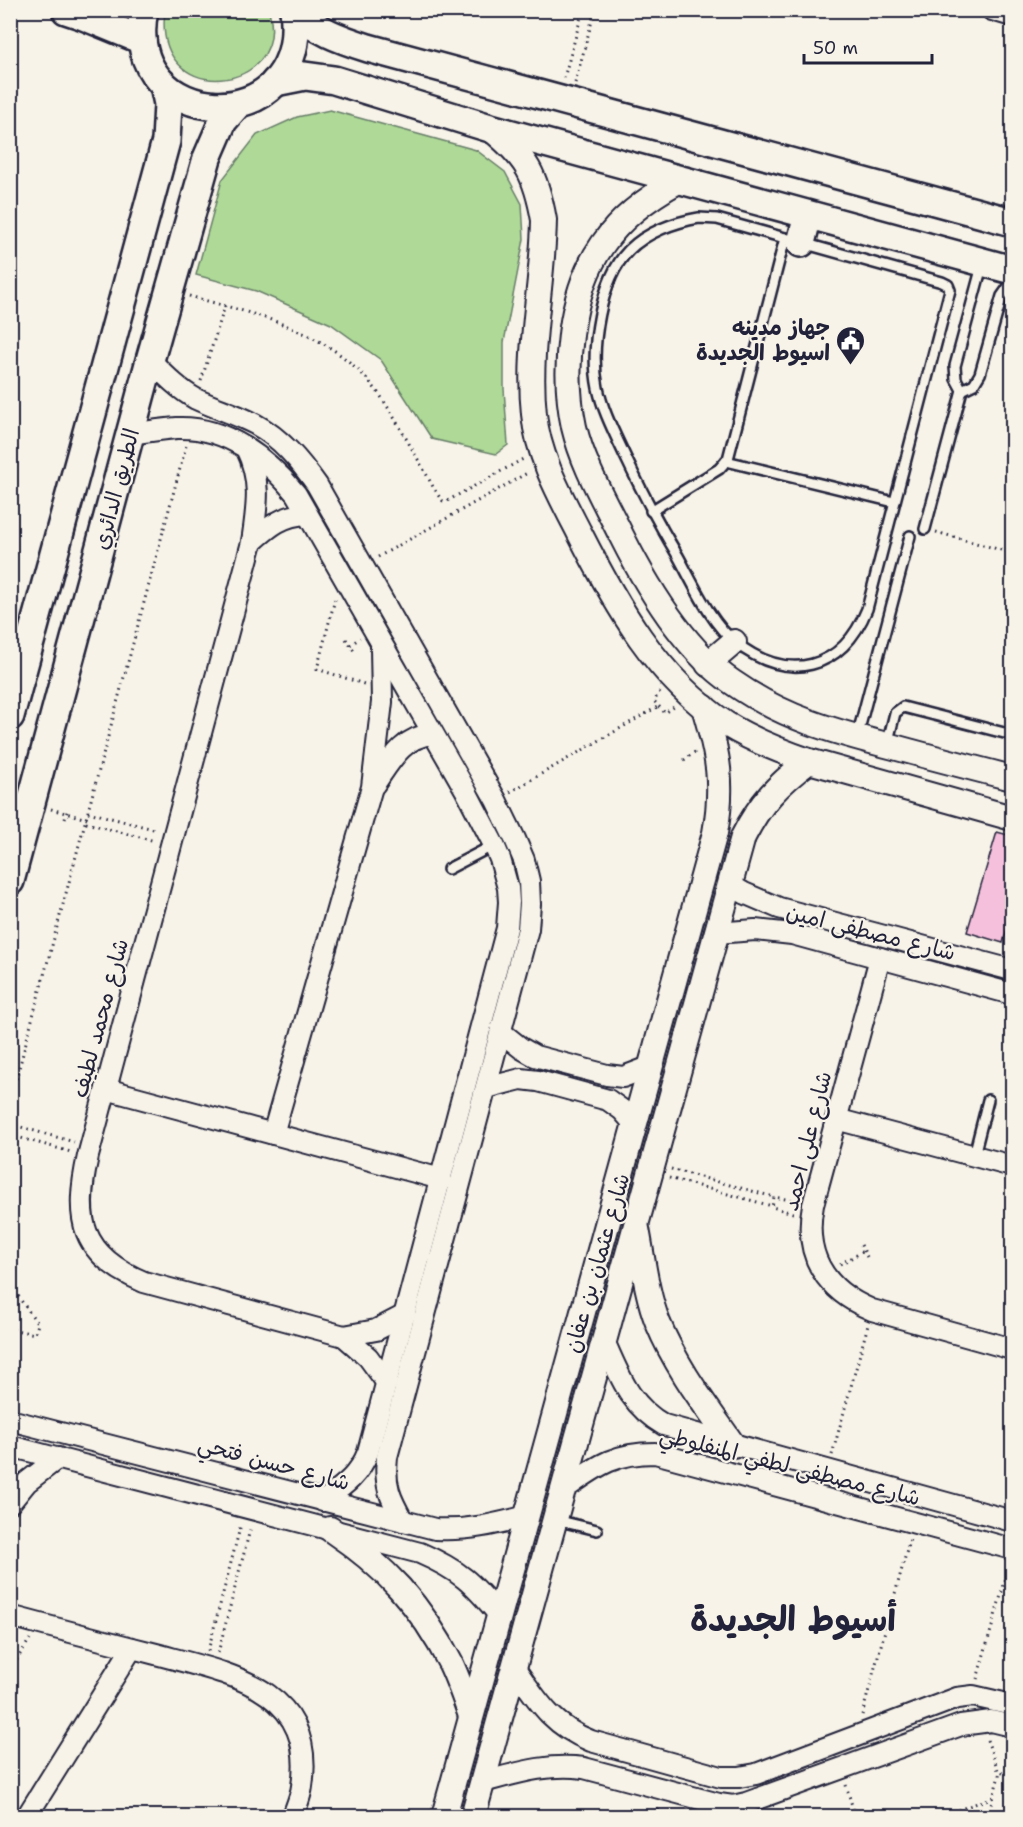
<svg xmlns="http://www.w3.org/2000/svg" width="1023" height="1827" viewBox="0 0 1023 1827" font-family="'Shantell Sans','Playpen Sans Arabic',sans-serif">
<rect width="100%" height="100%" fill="#f7f3e8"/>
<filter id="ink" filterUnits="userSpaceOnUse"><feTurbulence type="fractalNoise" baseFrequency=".0167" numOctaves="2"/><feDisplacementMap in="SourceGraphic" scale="12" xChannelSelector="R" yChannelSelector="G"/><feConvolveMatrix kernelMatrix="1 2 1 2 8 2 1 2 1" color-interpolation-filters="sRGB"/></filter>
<g filter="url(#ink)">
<!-- green -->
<g fill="#aed997" stroke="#687e69" stroke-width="1.5">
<path d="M165,11h104c23,83 -117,99 -104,0z"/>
<path d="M330,110l146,40 29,22 17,32 2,35 -20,103v47l4,56 -12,9 -64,-15 -51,-79 -50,-36 -75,-33 -60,-16 26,-95 35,-45 40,-18z"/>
</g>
<!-- building -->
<path fill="#f5c0db" stroke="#22223b" stroke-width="1.5" d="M997,832l15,4v75l-9,32 -36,-11z"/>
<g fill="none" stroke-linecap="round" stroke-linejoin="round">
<defs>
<g id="service">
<path d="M699,218l18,1 225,63 6,3 2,5 -83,319c-25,62 -79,74 -131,34 -25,-19 -43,-60 -58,-87 -20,-33 -37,-66 -53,-100 -10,-22 -22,-44 -27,-68 -8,-39 2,-109 31,-138 18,-18 46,-28 70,-32z"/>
<path d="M962,390l12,-6 6,-10 22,-78 10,-14"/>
<path d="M726,461l168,41"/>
<path d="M651,511l68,-42 9,-10 57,-221"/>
<path d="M925,529l37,-139 -6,-11 -1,-13 27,-100"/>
<path d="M857,737l53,-201"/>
<path d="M887,745l8,-32 8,-6 109,28"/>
<path d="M448,869l46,-24"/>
<path d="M974,1155l14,-55"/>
<path d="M556,1520l41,10"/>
</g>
<g id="minor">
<path d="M992,10l20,6"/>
<path d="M150,360c14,14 28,29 46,39 19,9 40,15 59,25 26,14 45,37 62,61l179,315 19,39 9,21 5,21 1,23 -2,25 -141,528c-3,28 3,41 16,64"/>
<path d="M130,434c16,-2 32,-5 47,-6 49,-2 90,30 119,66l169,295 29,56 6,14 8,29 1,14 -2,26 -139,524c-9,24 -26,35 -45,49"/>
<path d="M246,448c16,33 11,59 6,94l-164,614c-14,63 -8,99 56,126l200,54 32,-6 29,-15"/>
<path d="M252,542c17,-15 30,-27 55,-28"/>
<path d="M374,785c16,-23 28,-48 58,-51"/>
<path d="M729,884l15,9 35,15 233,62"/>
<path d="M716,933l39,-3 37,4 220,60"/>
<path d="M880,958l-67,247c-10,51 13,86 59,105l140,39"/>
<path d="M501,1032l20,16 14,8 72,19 16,2 29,-11"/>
<path d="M486,1088l35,-9 17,2 70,19 14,10 13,15"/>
<path d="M106,1089l335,90"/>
<path d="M836,1119l176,47"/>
<path d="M273,1134l99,-347 10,-85 -1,-55"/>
<path d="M344,1336l24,21 19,26"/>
<path d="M604,1341c16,35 25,64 60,84l348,96"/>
<path d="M10,1420l425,109c33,2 61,-5 92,-13"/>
<path d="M10,1446l410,107c39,17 53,30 79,62"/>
<path d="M563,1490c33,-23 49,-37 92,-37l357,96"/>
<path d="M10,1503l17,-21 31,-24"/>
<path d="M10,1616c48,13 95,25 142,37 73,20 165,33 150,133 -1,10 -6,21 -9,30"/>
<path d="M514,1667c23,33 37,58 77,74l130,36h18l17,-3 201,-76 16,-2 39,9"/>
<path d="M483,1782c34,-9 66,-19 101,-14l135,36 14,2 13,-3 215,-78 30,-4 21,5"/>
<path d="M27,1816l105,-168"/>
</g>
<g id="tertiary">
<path d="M491,129c36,29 45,46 53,91 -1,65 -17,130 -10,194 4,42 26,81 45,118 37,73 77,145 147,192 26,16 54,27 83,37l203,57"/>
<path d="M678,181c-29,16 -56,35 -75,63 -34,48 -41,127 -29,183 9,38 30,73 47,108 26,52 63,114 111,147 51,36 103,50 162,65 40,11 79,21 118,31"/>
<path d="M708,664l26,-22"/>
<path d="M637,1229c6,31 9,64 21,94 18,44 48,83 75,122"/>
<path d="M330,1529c55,37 91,76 121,135 8,17 14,35 20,52"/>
<path d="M444,1816l271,-983c9,-49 3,-79 -11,-126"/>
<path d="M473,1816l270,-979c17,-34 35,-53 66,-76"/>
</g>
<g id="secondary">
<path d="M66,10l15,5 61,25"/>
<path d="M144,10c-25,122 167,133 150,0"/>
<path d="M294,10c23,21 46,29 74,38l644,174"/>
<path d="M275,82l30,-6 29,4 156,48 522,142"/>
<path d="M801,243l7,-28"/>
<path d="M10,716l156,-575 2,-37 -4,-19"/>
<path d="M10,881l140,-521 57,-202 16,-37 14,-16"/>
</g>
</defs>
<!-- service casing -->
<use href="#service" stroke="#22223b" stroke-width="14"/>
<!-- minor casing -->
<use href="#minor" stroke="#22223b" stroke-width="24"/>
<!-- tertiary casing -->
<use href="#tertiary" stroke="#22223b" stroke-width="28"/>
<!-- secondary casing -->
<use href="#secondary" stroke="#22223b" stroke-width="32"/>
<!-- path -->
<g stroke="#22223b" stroke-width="3" stroke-dasharray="1.5 4.5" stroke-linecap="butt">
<path d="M564,78l19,-68"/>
<path d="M575,83l20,-73"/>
<path d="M189,296c76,21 154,37 198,110 13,21 25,43 37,64 6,10 11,23 19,31h4l78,-43"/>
<path d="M201,381l24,-75"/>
<path d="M936,532l76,21"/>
<path d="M378,557l151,-85"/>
<path d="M335,599l-18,70 47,15"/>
<path d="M346,639l9,13"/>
<path d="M350,645l10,-7"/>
<path d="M660,692l-6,9 11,12 9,-6"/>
<path d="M684,760l11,-8"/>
<path d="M510,792l149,-86"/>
<path d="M51,809l36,10"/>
<path d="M88,812l69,18"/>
<path d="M65,819l3,-11"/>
<path d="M86,823l69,18"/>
<path d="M10,1102l176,-656"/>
<path d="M10,1124l64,18"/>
<path d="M10,1135l61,17"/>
<path d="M671,1169l103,28"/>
<path d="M669,1178l103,28"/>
<path d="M793,1213l-21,-6 2,-10 23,4"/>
<path d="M861,1245l6,12"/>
<path d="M840,1264l24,-13"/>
<path d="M10,1280l10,19 18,25 -3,10 -25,-5"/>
<path d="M832,1455l36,-130"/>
<path d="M208,1651l33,-127"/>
<path d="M218,1653l33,-127"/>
<path d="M10,1670l20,-31"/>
<path d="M977,1679l32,-112"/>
<path d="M862,1715l48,-176"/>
<path d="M987,1740l11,30 14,6"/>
<path d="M846,1785l9,31"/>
<path d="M657,1816l2,-9"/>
<path d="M941,1816l53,-19"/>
<path d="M988,1816l12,-44"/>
</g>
<!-- service -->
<use href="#service" stroke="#f7f3e8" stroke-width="9"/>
<!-- minor -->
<use href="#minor" stroke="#f7f3e8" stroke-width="20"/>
<!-- tertiary -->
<use href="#tertiary" stroke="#f7f3e8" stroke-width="24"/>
<!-- secondary -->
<use href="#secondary" stroke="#f7f3e8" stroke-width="27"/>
</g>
</g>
<!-- icons -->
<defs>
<symbol id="civic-pin" viewBox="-11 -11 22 30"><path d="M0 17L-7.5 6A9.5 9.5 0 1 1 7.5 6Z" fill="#22223b" stroke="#f7f3e8"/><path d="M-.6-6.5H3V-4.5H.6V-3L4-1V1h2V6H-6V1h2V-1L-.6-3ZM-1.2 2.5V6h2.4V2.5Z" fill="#fff"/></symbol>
</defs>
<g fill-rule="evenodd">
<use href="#civic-pin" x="834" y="324" width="33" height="45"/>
</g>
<g text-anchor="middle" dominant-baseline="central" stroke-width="4.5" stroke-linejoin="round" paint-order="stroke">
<!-- poi labels -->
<g font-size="22" font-weight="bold" fill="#22223b" stroke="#f7f3e8" text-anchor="end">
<text x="830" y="327">جهاز مدينه<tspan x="830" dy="25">اسيوط الجديدة</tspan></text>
</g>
<!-- street labels -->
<g font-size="22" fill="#22223b" stroke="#f7f3e8">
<text transform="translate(116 489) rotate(-75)">الطريق الدائري</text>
<text transform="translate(871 932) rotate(14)">شارع مصطفى امين</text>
<text transform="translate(100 1018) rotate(-75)">شارع محمد لطيف</text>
<text transform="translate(807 1141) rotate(-76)">شارع على احمد</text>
<text transform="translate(597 1263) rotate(-74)">شارع عثمان بن عفان</text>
<text transform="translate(274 1463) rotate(15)">شارع حسن فتحي</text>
<text transform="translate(790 1466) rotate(14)">شارع مصطفى لطفي المنفلوطي</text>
</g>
<!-- town labels -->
<g font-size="34" font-weight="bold" fill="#22223b" stroke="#f7f3e8">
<text x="793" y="1619">أسيوط الجديدة</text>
</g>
</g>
<!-- margin -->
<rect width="1023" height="1827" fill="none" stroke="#f7f3e8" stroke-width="36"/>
<rect x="18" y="18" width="987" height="1791" fill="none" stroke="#22223b" stroke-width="2" filter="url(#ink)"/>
<!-- scale -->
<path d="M804 54v9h128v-9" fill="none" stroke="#22223b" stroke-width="3"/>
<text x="813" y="54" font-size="18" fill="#22223b" stroke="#f7f3e8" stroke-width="4.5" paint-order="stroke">50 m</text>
</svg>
